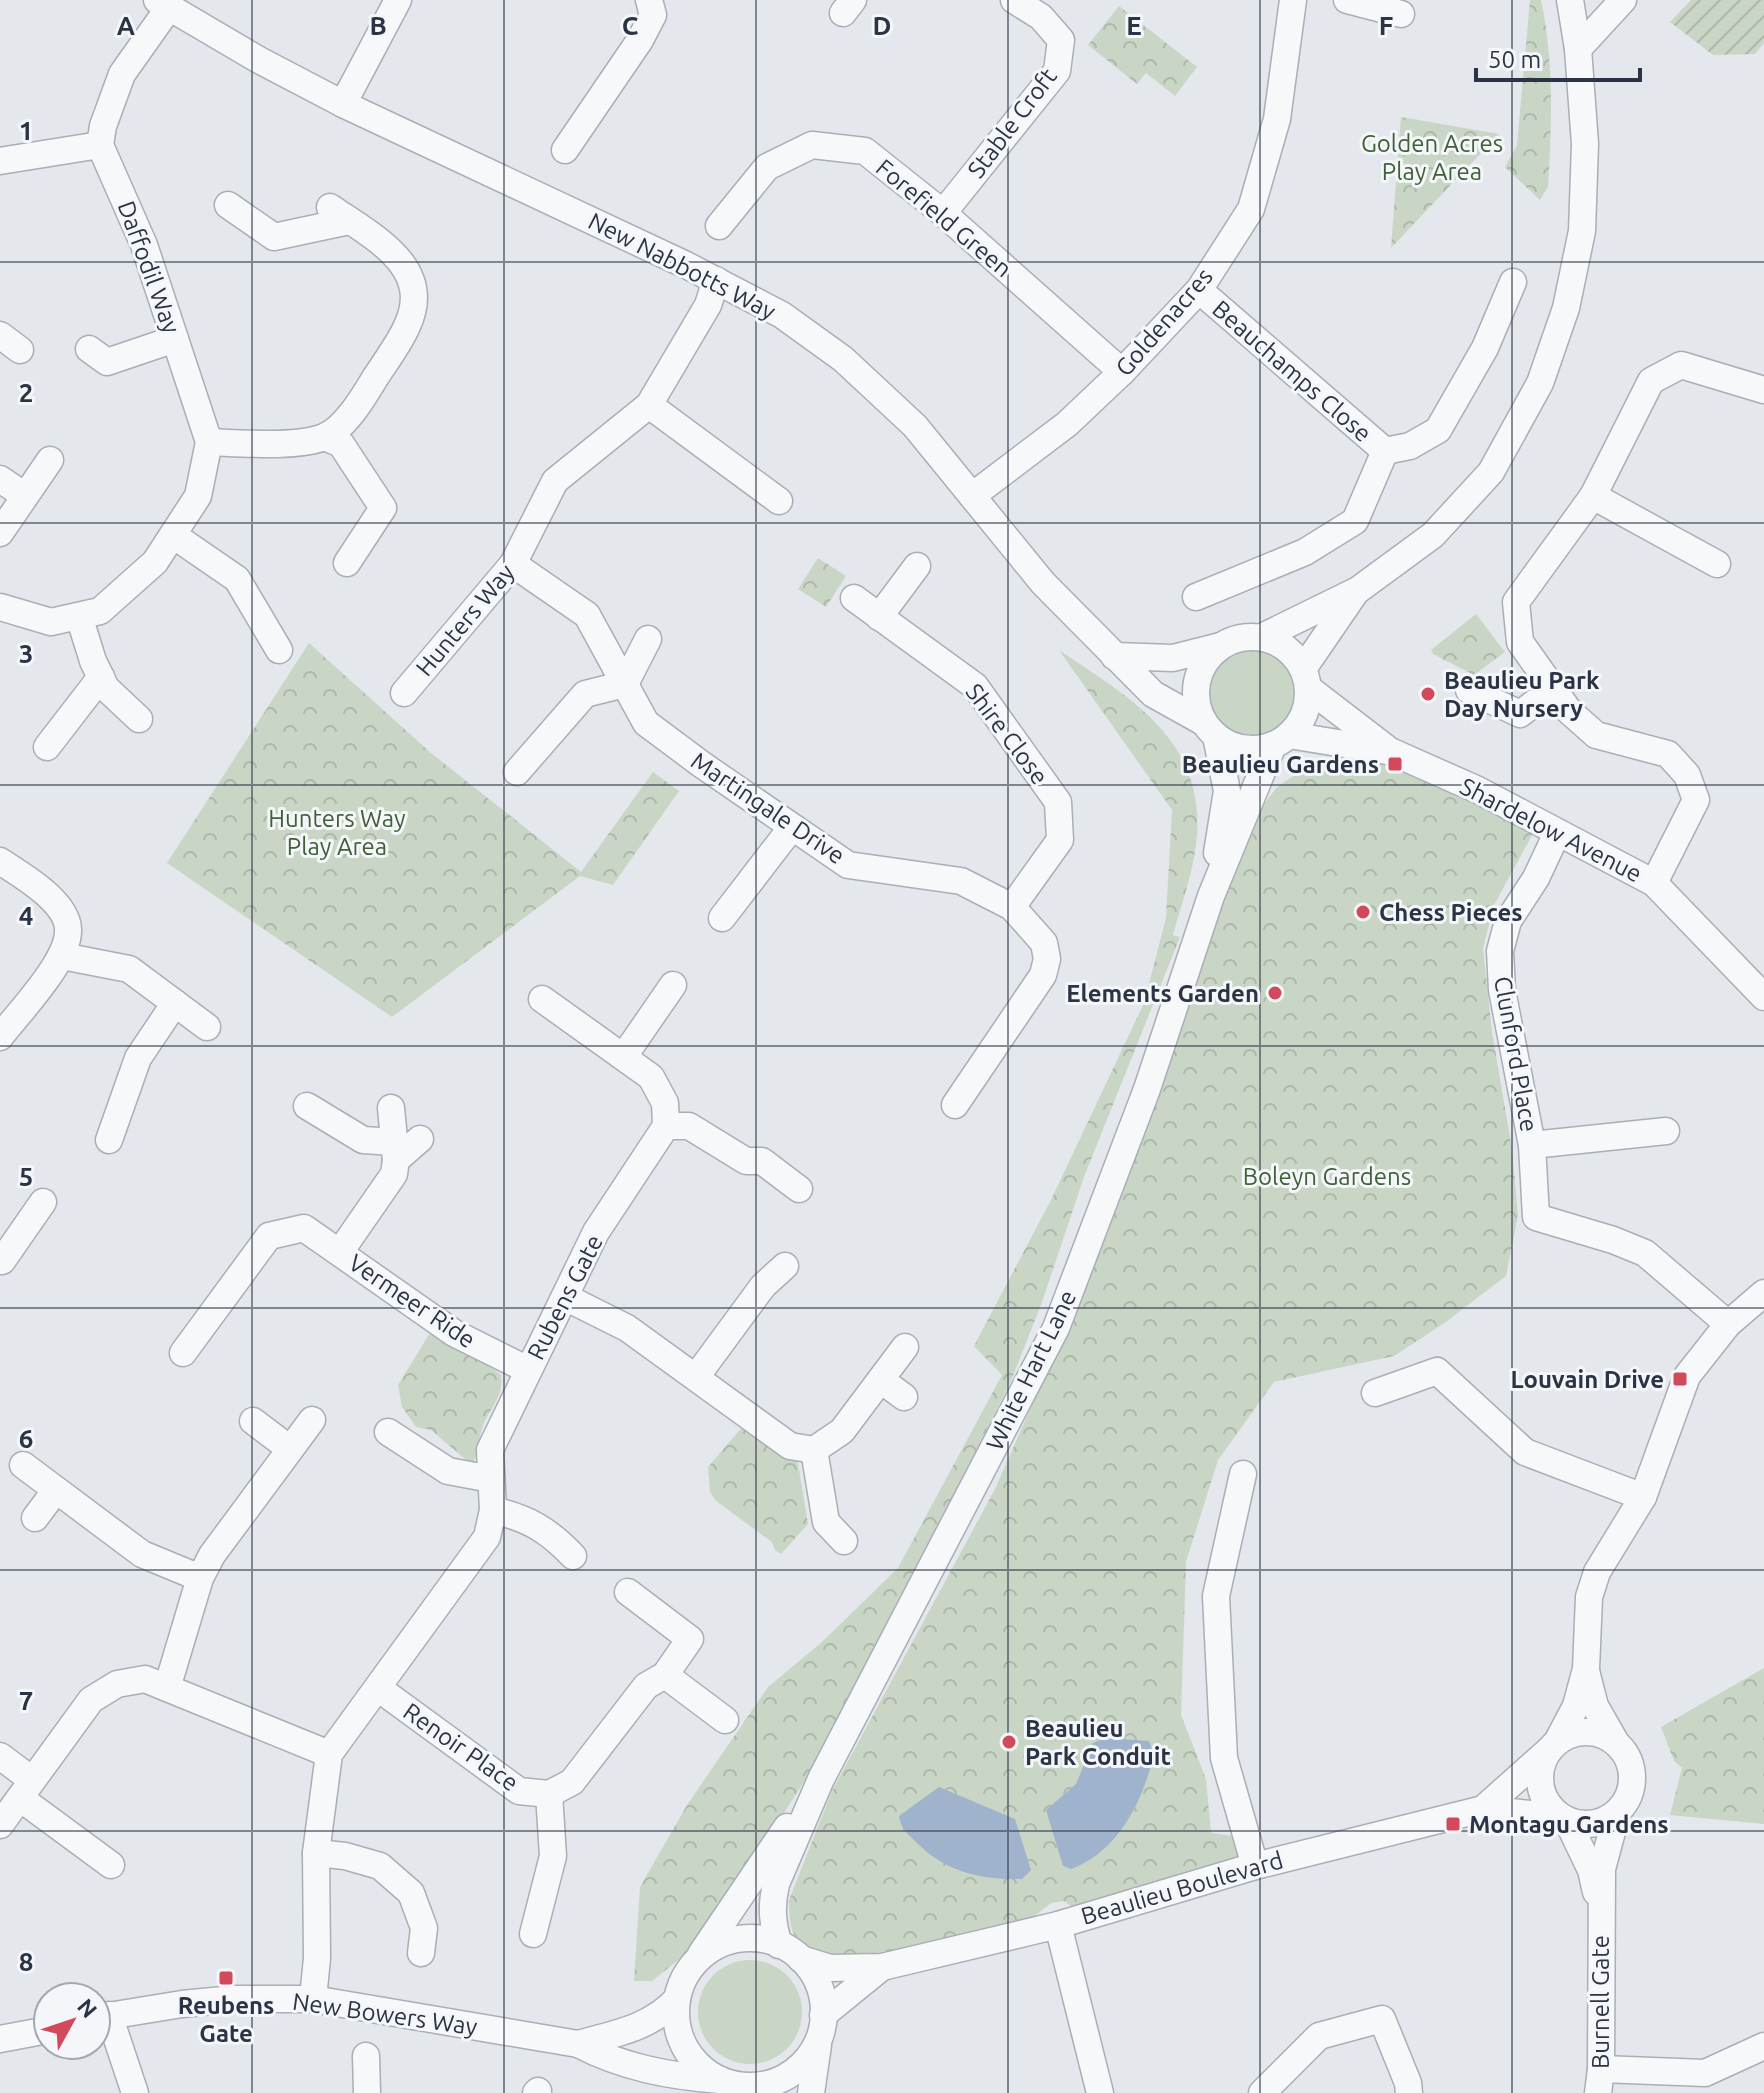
<svg xmlns="http://www.w3.org/2000/svg" width="1764" height="2093" viewBox="0 0 1764 2093" font-family="Ubuntu,sans-serif">
<defs>
<pattern id="forest-crowns" width="20" height="18" patternUnits="userSpaceOnUse" patternTransform="scale(2)"><rect width="20" height="18" fill="#c9d6c5"/><path d="M2 6a3 3 0 1 1 6 0M12 15a3 3 0 1 1 6 0" fill="none" stroke="#adb8ab"/></pattern>
<pattern id="garden-furrows" width="10" height="10" patternUnits="userSpaceOnUse" patternTransform="scale(2)"><rect width="10" height="10" fill="#c9d6c5"/><path d="M-1 1l2-2M0 10L10 0M9 11l2-2" fill="none" stroke="#adb8ab"/></pattern>
</defs>
<rect width="100%" height="100%" fill="#e4e7ec"/>
<!-- grass -->
<g fill="#c9d6c5">
<circle cx="1252" cy="692" r="44"/>
<circle cx="750" cy="2012" r="52"/>
</g>
<!-- forest -->
<g fill="url(#forest-crowns)">
<path d="M1530,0h11c13,60 11,125 7,187l-8,13 -35,-33 12,-22z"/>
<path d="M1119,6l78,61 -22,29 -29,-23 -9,11 -49,-39z"/>
<path d="M1401,117l98,17 -108,114z"/>
<path d="M818,558l28,18 -20,31 -28,-18z"/>
<path d="M1476,614l29,38 -31,23 -41,-21 -2,-4z"/>
<path d="M309,643l122,110 150,119 72,-100 26,19 -66,94 -33,-9 -188,141 -225,-154z"/>
<path d="M1059,650c69,47 144,87 138,184 -2,34 -15,68 -24,101l7,2 -96,240 -42,125 -31,79 -163,324 -34,61 -39,61 -93,130 -30,24h-18l6,-94 47,-82 81,-118 54,-45 76,-74 104,-193 -28,-29 77,-146 93,-197 22,-85 6,-108z"/>
<path d="M1385,756l152,70 -43,79 -11,43 9,84 20,117 6,67 -12,60 -63,48 -49,32 -120,26 -56,78 -32,102 -5,153 25,64 5,54 23,3 5,25 -156,45 -11,1 -8,-6 -13,2 -20,16 -74,21 -125,20c-36,-10 -43,-23 -43,-60l43,-109 163,-302 104,-236 55,-152 64,-195 36,-89 23,-30 42,-28z"/>
<path d="M430,1333l49,26 22,16c3,23 -12,33 -19,53 -4,13 -3,25 -10,37l-41,-35 -15,-3 -14,-20 -4,-22z"/>
<path d="M744,1425l53,32 11,67 -27,30 -6,-4 -3,-8 -56,-41 -6,-9 -2,-25z"/>
<path d="M1764,1668v156l-94,-9 12,-47 -8,-7 -13,-34z"/>
</g>
<!-- garden -->
<path fill="url(#garden-furrows)" d="M1691,0h73v43l-9,11 -42,1 -43,-33z"/>
<!-- water -->
<g fill="#9fb4cc">
<path d="M1105,1738l44,3c7,14 1,29 -4,43 -13,36 -36,71 -74,85l-8,-3 -17,-56 30,-26 17,-41z"/>
<path d="M939,1787l76,32 16,51 -9,9c-41,1 -77,-7 -106,-37 -9,-9 -15,-13 -17,-26z"/>
</g>
<g fill="none" stroke-linecap="round" stroke-linejoin="round">
<defs>
<g id="minor">
<path d="M157,0l102,60 84,44 343,161 96,50 61,44 72,67 128,157 110,111 50,28"/>
<path d="M1347,0l54,14"/>
<path d="M843,13l10,-13"/>
<path d="M1578,49l45,-49"/>
<path d="M343,104l55,-104"/>
<path d="M565,150l75,-110 13,-25 -4,-15"/>
<path d="M0,161l100,-16"/>
<path d="M228,205l46,32 75,-16"/>
<path d="M943,213l114,-142 4,-31 -20,-23 -27,-17"/>
<path d="M719,226l48,-59 45,-22 53,6 78,62 179,159"/>
<path d="M1199,290l186,161 25,-5 28,-16 47,-82 28,-66"/>
<path d="M0,335l20,15"/>
<path d="M89,349l18,13 68,-23"/>
<path d="M649,405l130,96"/>
<path d="M325,437l16,7 42,64 -36,55"/>
<path d="M209,442c30,1 88,6 115,-5 21,-8 40,-41 51,-59 11,-17 24,-34 32,-52 28,-60 -36,-90 -77,-119"/>
<path d="M0,479l25,17"/>
<path d="M972,496l95,-72 55,-52 77,-82 52,-81 26,-90 16,-119"/>
<path d="M1593,496l124,68"/>
<path d="M0,533l50,-73"/>
<path d="M173,535l64,44 42,71"/>
<path d="M513,564l74,51 59,108 55,41 147,101 113,16 51,26 32,36 3,16 -4,16 -88,130"/>
<path d="M1196,597l109,-45 50,-31 30,-70"/>
<path d="M854,598l121,88 83,116 2,38 -48,67"/>
<path d="M0,607l51,15 49,-11 55,-49 43,-66 11,-54 -65,-197 -44,-100 3,-19 19,-52 46,-65"/>
<path d="M79,616l14,45 13,27 33,31"/>
<path d="M879,617l38,-51"/>
<path d="M1262,637l96,-47 75,-55 58,-63 49,-89 26,-75 16,-77 3,-87 -7,-95 -8,-49"/>
<circle cx="1252" cy="693" r="56"/>
<path d="M1114,656l59,2 47,-12"/>
<path d="M1303,669l52,-76"/>
<path d="M1308,688l82,63 88,39 176,93 110,114"/>
<path d="M1469,690l51,24 33,-25"/>
<path d="M404,693l109,-129 42,-83 94,-76 59,-100 8,-25"/>
<path d="M1289,735l98,16"/>
<path d="M1216,736l11,55 -10,62"/>
<path d="M47,747l54,-70"/>
<path d="M517,772l68,-78 40,-10 23,-45"/>
<path d="M1557,833l-21,45 -28,43 -8,30 2,39 30,155 4,72 77,23 32,13 83,71"/>
<path d="M0,861c21,14 67,40 68,68 2,31 -49,83 -68,108"/>
<path d="M1654,883l42,-83 -9,-25 -19,-21 -72,-19 -27,-24 -49,-69 -4,-40 77,-106 58,-115 30,-16 83,25"/>
<path d="M722,918l70,-91"/>
<path d="M62,956l67,13 78,58"/>
<path d="M624,1056l49,-71"/>
<path d="M307,1106l56,34 32,2"/>
<path d="M666,1126h23l57,35h16l37,28"/>
<path d="M109,1140l29,-82 37,-55"/>
<path d="M1532,1145l134,-14"/>
<path d="M396,1160l24,-21"/>
<path d="M340,1252l54,-78 2,-14 -5,-52"/>
<path d="M2,1261l41,-59"/>
<path d="M565,1297l62,31 163,118 24,4 28,-19 63,-84"/>
<path d="M183,1353l86,-117 35,-8 150,105 74,37"/>
<path d="M696,1377l67,-91 22,-20"/>
<path d="M881,1380l23,17"/>
<path d="M1375,1393l62,-22 88,81 118,45"/>
<path d="M312,1420l-100,135 -12,23 -33,110 162,66"/>
<path d="M253,1421l37,28"/>
<path d="M388,1432l60,39 43,8"/>
<path d="M814,1450l12,72 18,19"/>
<path d="M23,1465l119,89 58,24"/>
<path d="M1243,1474l-27,122 8,162 31,108"/>
<path d="M493,1510c36,9 54,19 80,46"/>
<path d="M35,1518l21,-28"/>
<path d="M1586,1671l9,35 20,35"/>
<path d="M665,1675l60,45"/>
<path d="M378,1688l141,103 30,3 23,-12 74,-96 19,-11 25,-36 -62,-47"/>
<circle cx="1586" cy="1778" r="46"/>
<path d="M1558,1740l18,-34 10,-37 3,-72 8,-25 46,-75 44,-121 41,-52 36,-31"/>
<path d="M0,1756l32,24"/>
<path d="M20,1798l91,67"/>
<path d="M1483,1809l64,-57"/>
<path d="M1567,1820l24,50 5,22"/>
<path d="M0,1825l91,-125 26,-16 28,-5 22,9"/>
<path d="M316,1853l29,3 35,10 31,27 13,35 -3,25"/>
<path d="M1058,1925l42,168"/>
<path d="M533,1934l20,-78 -4,-62"/>
<circle cx="750" cy="2012" r="74"/>
<path d="M779,1945c-7,-22 -8,-39 -3,-61l45,-105 235,-451 91,-239 64,-193 62,-151"/>
<path d="M701,1954l86,-127"/>
<path d="M801,1959l29,9 52,-1 176,-42 197,-59 228,-57 76,8"/>
<path d="M313,1999l4,-41 -1,-105 13,-99 158,-217 6,-27 -3,-60 106,-218 70,-106 -1,-23 -14,-26 -109,-78"/>
<path d="M109,2015l26,78"/>
<path d="M823,2015l59,-48"/>
<path d="M96,2018l86,-14 52,-5h79l265,45c46,24 92,32 142,36"/>
<path d="M0,2039l48,-9"/>
<path d="M578,2044c36,-10 73,-16 99,-45"/>
<path d="M366,2056l1,37"/>
<path d="M1601,2069l104,4 59,-27"/>
<path d="M536,2093l2,-2"/>
<path d="M811,2093l7,-48"/>
<path d="M1262,2093l57,-57 63,-17 26,64 1,10"/>
<path d="M1598,2093l3,-24 1,-200 15,-56"/>
</g>
</defs>
<!-- minor casing -->
<use href="#minor" stroke="#a9aeb7" stroke-width="29"/>
<!-- minor -->
<use href="#minor" stroke="#f7f8fa" stroke-width="26"/>
</g>
<!-- grid -->
<path fill="none" stroke="#2b3445" stroke-width="2" stroke-opacity="0.55" d="M252,0v2093M504,0v2093M756,0v2093M1008,0v2093M1260,0v2093M1512,0v2093M0,262h1764M0,523h1764M0,785h1764M0,1046h1764M0,1308h1764M0,1570h1764M0,1831h1764"/>
<!-- markers -->
<g fill="#d1495b" stroke="#f4f6f9" stroke-width="3">
<circle cx="1428" cy="694" r="8"/>
<rect x="1387" y="756" width="16" height="16" rx="4"/>
<circle cx="1363" cy="912" r="8"/>
<circle cx="1275" cy="993" r="8"/>
<rect x="1672" y="1371" width="16" height="16" rx="4"/>
<circle cx="1009" cy="1742" r="8"/>
<rect x="1445" y="1816" width="16" height="16" rx="4"/>
<rect x="218" y="1970" width="16" height="16" rx="4"/>
</g>
<g text-anchor="middle" dominant-baseline="central" stroke-width="6" stroke-linejoin="round" paint-order="stroke">
<!-- street labels -->
<g font-size="24" fill="#2b3445" stroke="#f4f6f9">
<text transform="translate(1012 123) rotate(-53)">Stable Croft</text>
<text transform="translate(944 218) rotate(40)">Forefield Green</text>
<text transform="translate(682 266) rotate(27)">New Nabbotts Way</text>
<text transform="translate(149 267) rotate(70)">Daffodil Way</text>
<text transform="translate(1164 322) rotate(-49)">Goldenacres</text>
<text transform="translate(1292 371) rotate(41)">Beauchamps Close</text>
<text transform="translate(465 620) rotate(-50)">Hunters Way</text>
<text transform="translate(1007 734) rotate(53)">Shire Close</text>
<text transform="translate(768 808) rotate(34)">Martingale Drive</text>
<text transform="translate(1551 830) rotate(27)">Shardelow Avenue</text>
<text transform="translate(1516 1054) rotate(80)">Clunford Place</text>
<text transform="translate(565 1297) rotate(-63)">Rubens Gate</text>
<text transform="translate(412 1301) rotate(34)">Vermeer Ride</text>
<text transform="translate(1031 1370) rotate(-64)">White Hart Lane</text>
<text transform="translate(461 1747) rotate(35)">Renoir Place</text>
<text transform="translate(1182 1888) rotate(-16)">Beaulieu Boulevard</text>
<text transform="translate(1600 2002) rotate(-90)">Burnell Gate</text>
<text transform="translate(385 2014) rotate(8)">New Bowers Way</text>
</g>
<!-- park labels -->
<g font-size="24" fill="#3f6138" stroke="#f4f6f9">
<text x="1432" y="143">Golden Acres<tspan x="1432" dy="28">Play Area</tspan></text>
<text x="337" y="818">Hunters Way<tspan x="337" dy="28">Play Area</tspan></text>
<text x="1327" y="1176">Boleyn Gardens</text>
</g>
<!-- poi labels -->
<g font-size="24" font-weight="bold" fill="#2b3445" stroke="#f4f6f9" text-anchor="start">
<text x="1444" y="680">Beaulieu Park<tspan x="1444" dy="28">Day Nursery</tspan></text>
<text x="1379" y="764" text-anchor="end">Beaulieu Gardens</text>
<text x="1379" y="912">Chess Pieces</text>
<text x="1259" y="993" text-anchor="end">Elements Garden</text>
<text x="1664" y="1379" text-anchor="end">Louvain Drive</text>
<text x="1025" y="1728">Beaulieu<tspan x="1025" dy="28">Park Conduit</tspan></text>
<text x="1469" y="1824">Montagu Gardens</text>
<text x="226" y="2005" text-anchor="middle">Reubens<tspan x="226" dy="28">Gate</tspan></text>
</g>
</g>
<g font-size="26" text-anchor="middle" font-weight="bold" fill="#2b3445" stroke="#f4f6f9" stroke-width="6" stroke-linejoin="round" paint-order="stroke">
<text x="126" y="35">A</text>
<text x="378" y="35">B</text>
<text x="630" y="35">C</text>
<text x="882" y="35">D</text>
<text x="1134" y="35">E</text>
<text x="1386" y="35">F</text>
<text x="26" y="140">1</text>
<text x="26" y="402">2</text>
<text x="26" y="663">3</text>
<text x="26" y="925">4</text>
<text x="26" y="1186">5</text>
<text x="26" y="1448">6</text>
<text x="26" y="1710">7</text>
<text x="26" y="1971">8</text>
</g>
<!-- north arrow -->
<g transform="translate(72 2021) rotate(50)"><circle r="38" fill="#f4f6f9" stroke="#a4a8b1" stroke-width="2"/>
<path d="M0-6L14 30L0 20L-14 30Z" fill="#d1495b"/>
<text y="-12" font-size="22" font-weight="bold" text-anchor="middle" fill="#2b3445">N</text>
</g>
<!-- scale -->
<path d="M1476 68v12h164v-12" fill="none" stroke="#2b3445" stroke-width="4"/>
<text x="1488" y="68" font-size="24" fill="#2b3445" stroke="#f4f6f9" stroke-width="6" paint-order="stroke">50 m</text>
</svg>
